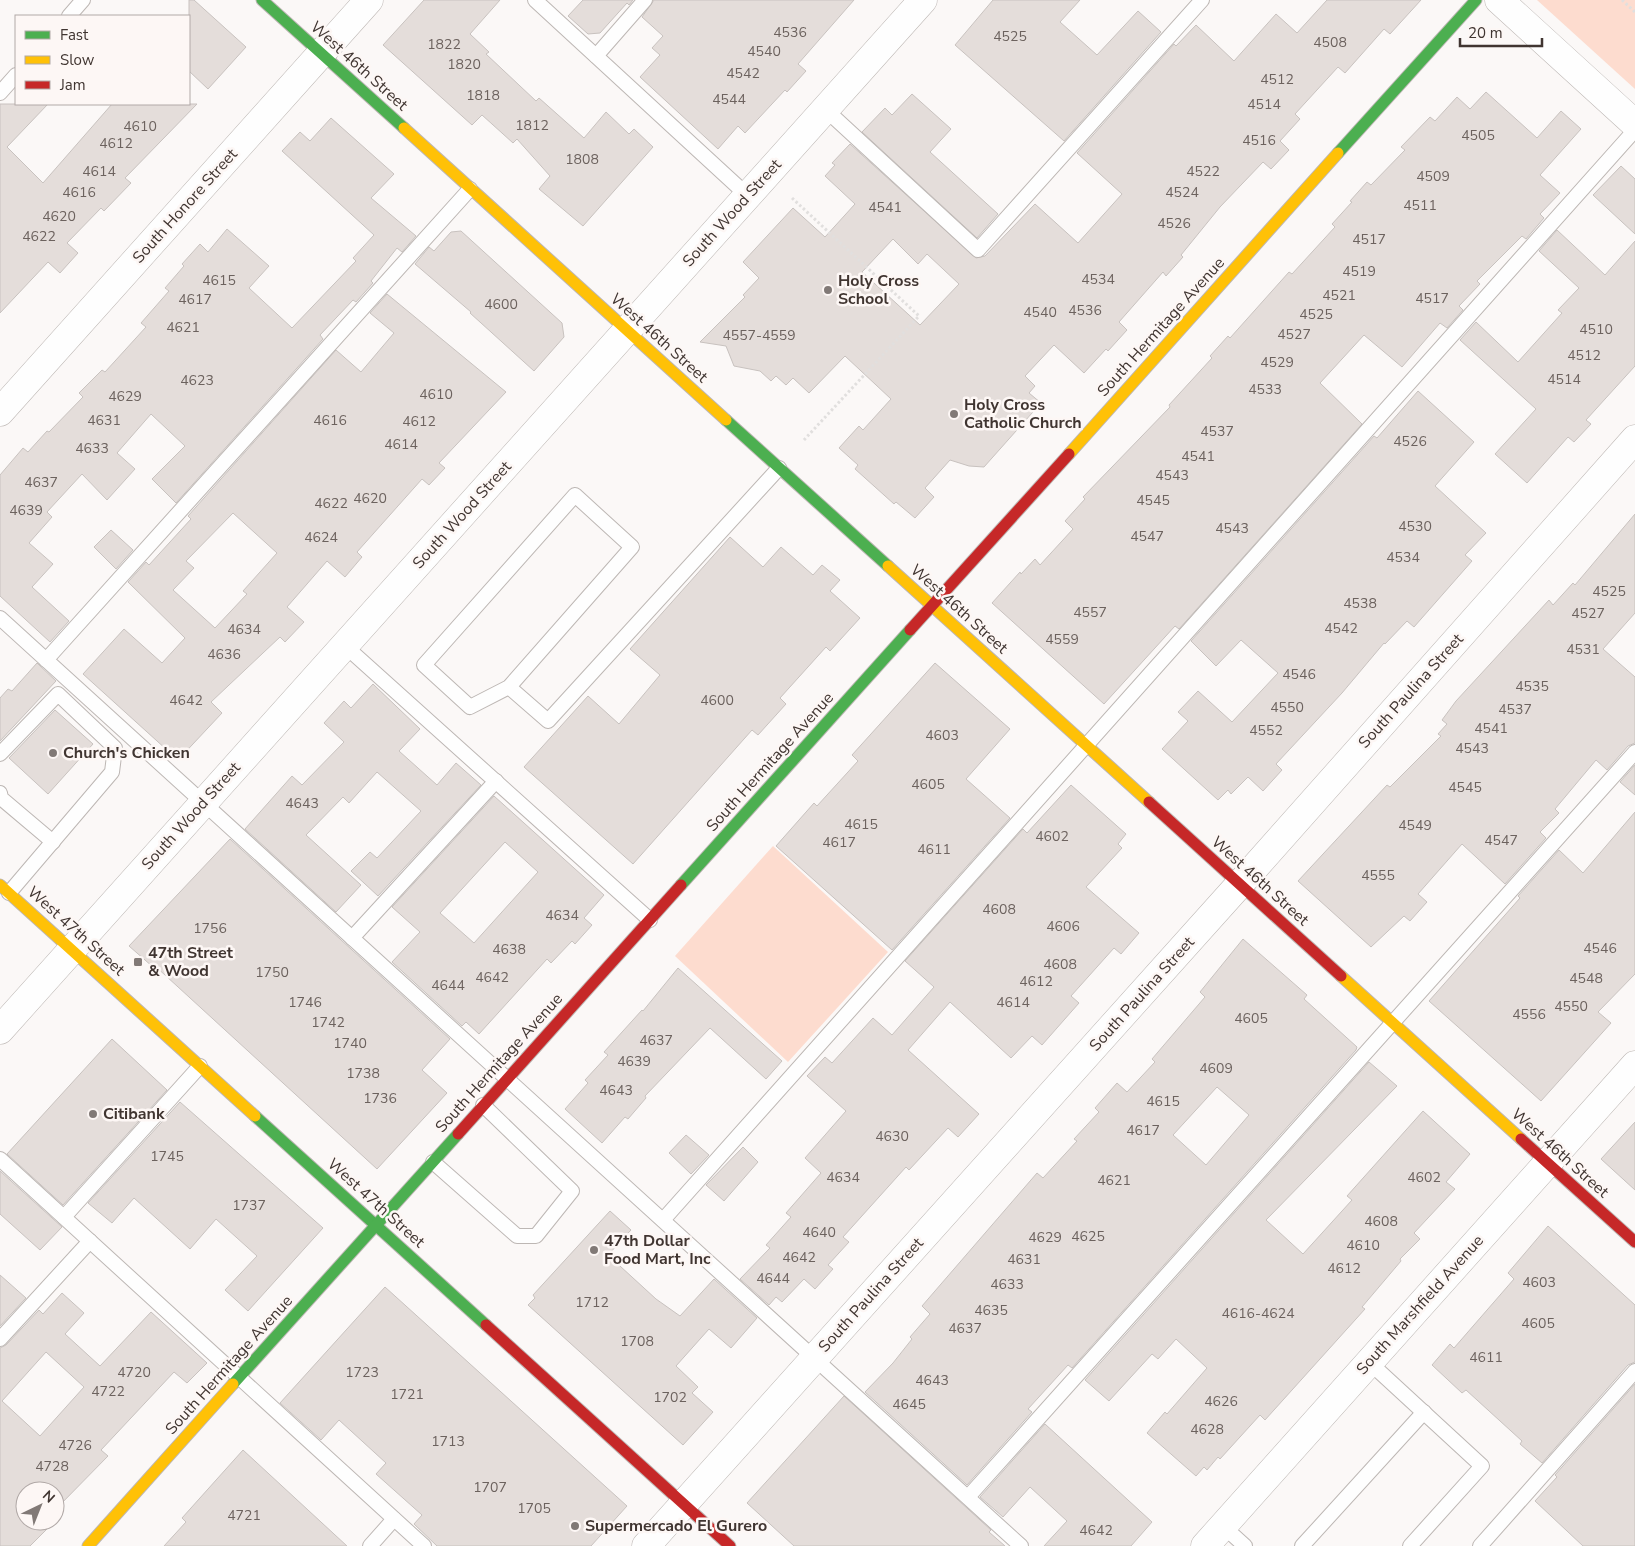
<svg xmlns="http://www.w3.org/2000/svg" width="1635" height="1546" viewBox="0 0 1635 1546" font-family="'Nunito Sans',sans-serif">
<rect width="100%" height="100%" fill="#fbf8f7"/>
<!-- green -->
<g fill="#fddccf">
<path d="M1537,0h98v89z"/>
<path d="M773,846l115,106 -100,110 -113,-106z"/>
</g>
<!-- building -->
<g fill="#e4ddda" stroke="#c8c2bf" fill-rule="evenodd">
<path d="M189,0h5l52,47 -38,42 -19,-18z"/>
<path d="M424,0h76l-30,34 19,18 -3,2 50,47 3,-3 45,40 22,-26 23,22 5,-5 19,18 -70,79 -44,-37 11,-13 -33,-37 -4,4 -31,-28 -10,10 -89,-80z"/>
<path d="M583,0h50l-4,5 -2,-2 -27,30 -12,1 -20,-18z"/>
<path d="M654,0h200l-56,64 8,7 -19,21 -2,-2 -40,43 -7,-7 -20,23 -78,-72 20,-22 -8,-7 11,-12 -21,-19z"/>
<path d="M993,0h87l-20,22 37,33 41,-44 23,21 -97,109 -109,-96z"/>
<path d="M1327,0h94l-31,34 -6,-5 -39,44 -7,-6 -43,47 5,5 -20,22 9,9 -18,19 -8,-7 -43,45 -39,48 2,2 -17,19 -3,-4 -44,50 8,8 -19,21 -2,-2 -22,24 -30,-28 -29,31 10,10 -6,7 12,10 -57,64 -15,-1 -19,-6 -25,28 9,9 -19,21 -19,-16 -2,2 -39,-35 3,-4 -19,-17 20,-22 4,4 28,-31 -46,-43 -36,37 -16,-15 -7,7 -10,-9 -5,5 -11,-10 -26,-5 -8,-20 -26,-4 45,-45 -2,-2 16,-17 -16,-16 50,-54 32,29 30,-33 -30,-28 10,-11 -3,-2 18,-19 126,114 9,-2 50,-52 43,39 44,-49 -45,-41 97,-109 2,2 20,-21 38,36 42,-47 21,19zM893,239l25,25 9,-10 32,30 -39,41 -58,-53z"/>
<path d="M1486,92l51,46 24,-27 20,18 -41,46 20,18 -20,21 4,4 -18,21 -4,-3 -45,45 3,3 -21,22 4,4 -16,18 -7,-5 -38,44 -38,-32 -44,48 42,41 -183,205 -4,-3 -71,78 -112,-101 28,-31 1,2 14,-15 5,6 33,-36 -8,-8 20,-22 -2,-2 87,-90 -1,-2 43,-47 -2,-2 18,-20 2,2 59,-66 3,2 43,-47 -3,-3 20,-22 -2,-1 17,-19 4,3 34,-35 -4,-3 29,-30 5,4 22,-24 13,12z"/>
<path d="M912,94l39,35 -21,23 68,62 -21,24 -115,-106 23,-24 7,7z"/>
<path d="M0,104h48l-41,43 36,36 69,-79h85l-72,74 6,5 -27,28 -3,-3 -34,35 11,10 -18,20 -12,-11 -48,51z"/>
<path d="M331,118l63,56 -23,24 45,38 -14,16 -5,-4 -26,33 2,2 -17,19 -3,-2 -33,35 3,4 -147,164 -24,-24 33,-33 -34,-32 -34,39 18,16 -28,31 -25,-26 -35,38 5,5 -23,26 24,21 -21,23 37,34 -19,21 -50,-46v-121l23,-27 5,4 19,-21 2,1 34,-35 -4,-4 23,-23 3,2 41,-45 -5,-4 28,-32 -4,-3 19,-22 -2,-2 18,-20 8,8 19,-23 42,37 -20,22 43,40 64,-67 -3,-3 21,-23 -92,-84 18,-19 10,9z"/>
<path d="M1621,166l14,13v55l-42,-39z"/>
<path d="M1557,230l48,45 30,-34v125l-49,54 5,4 -17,18 -6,-5 -41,46 -32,-29 41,-45 -76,-69 16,-18 42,40 44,-49 -4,-3 21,-22 -40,-37z"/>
<path d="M461,231l101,92 2,14 -30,34 -64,-58 1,-1 -56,-48 14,-17 5,4 17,-19z"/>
<path d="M387,294l119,98 -67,71 6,5 -16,17 -7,-6 -65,73 5,5 -17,20 -18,-16 -40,46 17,15 -19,20 -5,-5 -69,65 11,11 -44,47 -95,-86 41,-45 38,34 23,-25 -57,-56 18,-20 3,3 42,-46 -3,-3 148,-166 25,22 33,-39 -24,-20zM233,513l44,40 -34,38 4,3 -32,34 -42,-38 21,-22 -8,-7z"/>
<path d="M1418,391l56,51 -39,44 51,47 -21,22 7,6 -58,66 -7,-6 -22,23 -1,-1 -42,50 -66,71 6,6 -19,21 -15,-14 -17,17 -3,-4 -10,10 -56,-51 26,-28 -10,-9 20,-21 34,31 46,-49 -37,-33 -25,26 -25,-25 183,-205 3,2z"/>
<path d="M1635,514v99l-32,36 32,28v66l-7,3 -21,24 -11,-10 -41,49 4,4 -19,19 6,6 -41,46 -43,-40 -44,50 9,8 -17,19 -6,-5 -33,31 -73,-66 89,-96 3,2 51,-51 -3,-2 9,-10 -5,-4 14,-19 93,-101 4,5 20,-22 2,2z"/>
<path d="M111,530l22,20 -17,19 -22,-22z"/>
<path d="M730,537l33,30 18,-20 32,28 9,-10 18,15 -10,11 30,27 -30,33 -4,-4 -46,51 6,6 -28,31 -6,-5 -119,134 -109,-97 64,-71 31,28 41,-49 -30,-26z"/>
<path d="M37,663l19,18 -56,60v-43l8,-9 4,2z"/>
<path d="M935,663l75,66 -44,50 44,39 -118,132 -116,-104 38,-43 3,3 41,-45 -6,-6z"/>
<path d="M373,684l47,45 -21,22 38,34 19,-22 25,22 -103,111 -27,-25 19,-19 7,6 44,-47 -44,-39 -28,31 -6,-6 -37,38 55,50 -25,27 -91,-83 47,-53 10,9 42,-43 -20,-19 20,-22 7,7z"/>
<path d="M55,710l38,34 -45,50 -39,-36z"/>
<path d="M1635,765v30l-15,-13z"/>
<path d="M1071,785l55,49 -8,10 4,4 -36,39 53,46 -18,21 -7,-6 -43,48 8,7 -37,42 -10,-9 -21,22 -61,-56 -42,48 71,64 -21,23 -10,-9 -39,42 -3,-3 -63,70 6,5 -21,23 5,4 -18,20 -11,-10 -22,23 -6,-5 -7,8 -29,-26 30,-31 -4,-3 25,-28 -5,-4 35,-40 -16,-15 41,-47 -39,-35 18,-19 7,6 41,-45 19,17 42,-48 -29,-26 118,-132 4,4z"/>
<path d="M494,796l110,99 -20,23 8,7 -17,19 -3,-3 -21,22 -4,-4 -68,75 -13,-12 -4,4 -70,-64 28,-30 -28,-25zM505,842l33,30 -64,71 -34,-30z"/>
<path d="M1635,812v162l-37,38 13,11 -70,78 -112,-100 91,-103 -2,-2 41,-46 24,23z"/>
<path d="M230,839l220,200 -28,31 25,23 -70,76 -223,-204 -1,2 -24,-21z"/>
<path d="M1243,939l64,56 -3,4 53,48 -1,3 -284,318 -4,-3 -40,44 4,3 -65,73 -102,-93 28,-29 19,-24 -2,-2 20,-23 -8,-8 115,-133 6,5 34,-37 -3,-2 25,-27 -4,-4 22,-25 10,9 28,-30 -3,-3 53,-62 -5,-5zM1217,1087l32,28 -43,50 -33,-30z"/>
<path d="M678,968l104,93 -16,18 -56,-51 -65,68 1,2 -18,21 -3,-2 -23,26 -37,-34 23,-26 -3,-3 23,-25 -4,-3 38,-42 1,1z"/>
<path d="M112,1039l55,51 -104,115 -56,-51z"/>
<path d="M1369,1062l28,24 -131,134 37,34 49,-54 -5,-4 76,-85 47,43 -24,28 9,7 -41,44 6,6 -20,20 1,2 -39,46 3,2 -100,111 -5,-5 -40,44 -2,-2 -11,13 -3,-3 -8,9 -49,-43 18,-21 2,2 40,-46 -31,-29 -18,20 -6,-5 -43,47 -24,-21z"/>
<path d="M180,1102l143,126 -75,83 -23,-21 32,-34 -41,-37 -26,30 -56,-51 -22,25 -24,-20z"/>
<path d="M1635,1122v68l-34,-31z"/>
<path d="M686,1135l23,20 -18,19 -22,-21z"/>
<path d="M743,1147l15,15 -34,39 -18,-16z"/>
<path d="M0,1171l62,56 -22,23 -40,-36z"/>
<path d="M610,1211l21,19 -23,25 48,44 24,17 34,-37 43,39 -26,30 -22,-19 -33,37 22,21 -6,6 21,19 -30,33 -155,-140 7,-7 -2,-3z"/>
<path d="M1548,1226l87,79v57l-7,3 -86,98 -22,-19 2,-3 -56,-51 -4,3 -30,-28 18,-21 4,4 60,-69 -6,-6z"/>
<path d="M0,1275l26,23 -26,28z"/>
<path d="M385,1287l242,219 -36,40h-154l-23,-22 8,-9 -46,-41 10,-11 -47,-43 -18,20 -41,-37z"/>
<path d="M62,1293l22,20 -19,21 35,32 51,-54 56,51 -20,20 -13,-11 -73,78 7,6 -53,54v-19h-30v30h20l-3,3 5,5 -17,17h-30v-198l6,-3 33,-35 4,4zM46,1352l38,35 -44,49 -38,-35z"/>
<path d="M1635,1384v162h-52l-48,-45 22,-24 -2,-2z"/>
<path d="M844,1396l147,134 -2,2 16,14h-211l-47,-43z"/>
<path d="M1045,1424l107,98 -21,24h-87l23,-25 -37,-34 -27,30 -23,-20z"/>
<path d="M243,1450l104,96h-183l22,-24 -4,-4z"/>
</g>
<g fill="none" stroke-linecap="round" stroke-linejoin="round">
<defs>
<g id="lane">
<path d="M535,0l213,196"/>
<path d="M69,16l14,-16"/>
<path d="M596,56l49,-56"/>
<path d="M0,93l16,-18"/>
<path d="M825,109l153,141 224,-250"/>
<path d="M575,495l57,52 -123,140 -39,20 -46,-42z"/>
<path d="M0,618l1021,928"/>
<path d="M344,645l306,275"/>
<path d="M46,660l424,-471"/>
<path d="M509,687l39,34 231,-253"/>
<path d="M0,754l58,-60 57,54 -3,24 -103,121"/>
<path d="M0,793l1,5 52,44"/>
<path d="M352,938l144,-157"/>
<path d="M0,1159l424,387"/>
<path d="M433,1162l84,74h19l36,-45 -89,-86"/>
<path d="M64,1217l136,-151"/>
<path d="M663,1220l972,-1090"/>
<path d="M0,1339l90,-98"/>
<path d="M1369,1362l113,104 -72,80"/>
<path d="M968,1497l667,-745"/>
<path d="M1223,1526l22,20"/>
<path d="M370,1546l24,-27"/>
<path d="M1302,1546l122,-134"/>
<path d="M1480,1546l155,-175"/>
</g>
<g id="street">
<path d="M1499,0l136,124"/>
<path d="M0,412l369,-412"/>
<path d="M0,1030l923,-1030"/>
<path d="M646,1546l593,-661 396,-446"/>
<path d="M1205,1546l430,-481"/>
</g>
<g id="fast">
<path d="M262,0l142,128"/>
<path d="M1338,153l138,-153"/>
<path d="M726,420l162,146"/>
<path d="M681,885l229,-255"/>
<path d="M255,1116l231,209"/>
<path d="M233,1384l225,-250"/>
</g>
<g id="slow">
<path d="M404,128l322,292"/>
<path d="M1069,454l269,-301"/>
<path d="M888,566l261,236"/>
<path d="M0,885l255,231"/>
<path d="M1341,976l180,163"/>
<path d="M88,1546l145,-162"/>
</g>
<g id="jam">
<path d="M910,630l159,-176"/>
<path d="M1149,802l192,174"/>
<path d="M458,1134l223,-249"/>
<path d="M1521,1139l114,103"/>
<path d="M486,1325l244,221"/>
</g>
</defs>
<!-- lane casing -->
<use href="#lane" stroke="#bdb7b4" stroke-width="16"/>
<!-- street casing -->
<use href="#street" stroke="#bdb7b4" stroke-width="29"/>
<!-- fast casing -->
<use href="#fast" stroke="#bdb7b4" stroke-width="13"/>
<!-- slow casing -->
<use href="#slow" stroke="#bdb7b4" stroke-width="13"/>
<!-- jam casing -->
<use href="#jam" stroke="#bdb7b4" stroke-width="13"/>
<!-- path -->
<g stroke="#e1dfde" stroke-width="3" stroke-dasharray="2.5 2.5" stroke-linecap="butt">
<path d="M1622,0l13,12"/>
<path d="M792,198l127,118 -116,125"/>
</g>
<!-- lane -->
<use href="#lane" stroke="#fefefe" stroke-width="14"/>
<!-- street -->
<use href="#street" stroke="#fefefe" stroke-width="28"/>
<!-- fast -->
<use href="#fast" stroke="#4caf50" stroke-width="11"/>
<!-- slow -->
<use href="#slow" stroke="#ffc107" stroke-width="11"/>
<!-- jam -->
<use href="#jam" stroke="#c62828" stroke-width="11"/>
</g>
<!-- markers -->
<g fill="#817976" stroke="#fdf7f5" stroke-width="2">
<circle cx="828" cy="290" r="5"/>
<circle cx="954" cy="414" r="5"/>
<circle cx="53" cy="753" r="5"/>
<rect x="133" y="957" width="10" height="10" rx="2.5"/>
<circle cx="93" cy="1114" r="5"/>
<circle cx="594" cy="1250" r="5"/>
<circle cx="575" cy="1526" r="5"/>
</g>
<g text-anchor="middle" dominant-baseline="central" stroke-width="5" stroke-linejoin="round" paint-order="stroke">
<!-- number labels -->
<g font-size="14" fill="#6c625e">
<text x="790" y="32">4536</text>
<text x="1010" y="36">4525</text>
<text x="1330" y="42">4508</text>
<text x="444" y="44">1822</text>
<text x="764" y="51">4540</text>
<text x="464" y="64">1820</text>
<text x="743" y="73">4542</text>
<text x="1277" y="79">4512</text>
<text x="483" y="95">1818</text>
<text x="729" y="99">4544</text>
<text x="1264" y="104">4514</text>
<text x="532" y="125">1812</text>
<text x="140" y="126">4610</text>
<text x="1478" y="135">4505</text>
<text x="1259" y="140">4516</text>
<text x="116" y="143">4612</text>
<text x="582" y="159">1808</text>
<text x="99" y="171">4614</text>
<text x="1203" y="171">4522</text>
<text x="1433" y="176">4509</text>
<text x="79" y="192">4616</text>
<text x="1182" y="192">4524</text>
<text x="1420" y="205">4511</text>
<text x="885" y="207">4541</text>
<text x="59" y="216">4620</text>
<text x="1174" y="223">4526</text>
<text x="39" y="236">4622</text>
<text x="1369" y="239">4517</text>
<text x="1359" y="271">4519</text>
<text x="1098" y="279">4534</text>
<text x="219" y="280">4615</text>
<text x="1339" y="295">4521</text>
<text x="1432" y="298">4517</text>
<text x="195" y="299">4617</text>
<text x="501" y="304">4600</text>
<text x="1085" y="310">4536</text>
<text x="1040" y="312">4540</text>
<text x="1316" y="314">4525</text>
<text x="183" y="327">4621</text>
<text x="1596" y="329">4510</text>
<text x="1294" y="334">4527</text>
<text x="759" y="335">4557-4559</text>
<text x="1584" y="355">4512</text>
<text x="1277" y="362">4529</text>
<text x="1564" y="379">4514</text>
<text x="197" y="380">4623</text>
<text x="1265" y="389">4533</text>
<text x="436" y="394">4610</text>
<text x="125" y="396">4629</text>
<text x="104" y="420">4631</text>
<text x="330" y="420">4616</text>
<text x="419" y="421">4612</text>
<text x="1217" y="431">4537</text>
<text x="1410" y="441">4526</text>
<text x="401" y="444">4614</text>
<text x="92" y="448">4633</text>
<text x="1198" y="456">4541</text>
<text x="1172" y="475">4543</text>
<text x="41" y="482">4637</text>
<text x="370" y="498">4620</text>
<text x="1153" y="500">4545</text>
<text x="331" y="503">4622</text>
<text x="26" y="510">4639</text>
<text x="1415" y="526">4530</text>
<text x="1232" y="528">4543</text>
<text x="1147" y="536">4547</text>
<text x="321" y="537">4624</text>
<text x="1403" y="557">4534</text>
<text x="1609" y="591">4525</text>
<text x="1360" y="603">4538</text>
<text x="1090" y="612">4557</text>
<text x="1588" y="613">4527</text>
<text x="1341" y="628">4542</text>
<text x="244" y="629">4634</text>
<text x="1062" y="639">4559</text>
<text x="1583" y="649">4531</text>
<text x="224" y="654">4636</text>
<text x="1299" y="674">4546</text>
<text x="1532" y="686">4535</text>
<text x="186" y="700">4642</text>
<text x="717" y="700">4600</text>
<text x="1287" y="707">4550</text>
<text x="1515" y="709">4537</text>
<text x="1491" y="728">4541</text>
<text x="1266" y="730">4552</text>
<text x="942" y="735">4603</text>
<text x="1472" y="748">4543</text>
<text x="928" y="784">4605</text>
<text x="1465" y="787">4545</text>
<text x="302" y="803">4643</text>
<text x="861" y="824">4615</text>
<text x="1415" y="825">4549</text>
<text x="1052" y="836">4602</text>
<text x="1501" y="840">4547</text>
<text x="839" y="842">4617</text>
<text x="934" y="849">4611</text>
<text x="1378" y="875">4555</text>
<text x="999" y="909">4608</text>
<text x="562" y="915">4634</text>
<text x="1063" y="926">4606</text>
<text x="210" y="928">1756</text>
<text x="1600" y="948">4546</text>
<text x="509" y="949">4638</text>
<text x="1060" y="964">4608</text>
<text x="272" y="972">1750</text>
<text x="492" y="977">4642</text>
<text x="1586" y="978">4548</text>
<text x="1036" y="981">4612</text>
<text x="448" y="985">4644</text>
<text x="305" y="1002">1746</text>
<text x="1013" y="1002">4614</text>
<text x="1571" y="1006">4550</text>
<text x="1529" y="1014">4556</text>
<text x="1251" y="1018">4605</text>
<text x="328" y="1022">1742</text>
<text x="656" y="1040">4637</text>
<text x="350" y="1043">1740</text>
<text x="634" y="1061">4639</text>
<text x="1216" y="1068">4609</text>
<text x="363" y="1073">1738</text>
<text x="616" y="1090">4643</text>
<text x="380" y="1098">1736</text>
<text x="1163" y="1101">4615</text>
<text x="1143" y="1130">4617</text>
<text x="892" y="1136">4630</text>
<text x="167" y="1156">1745</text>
<text x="843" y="1177">4634</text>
<text x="1424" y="1177">4602</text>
<text x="1114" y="1180">4621</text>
<text x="249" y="1205">1737</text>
<text x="1381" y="1221">4608</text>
<text x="819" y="1232">4640</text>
<text x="1088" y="1236">4625</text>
<text x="1045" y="1237">4629</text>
<text x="1363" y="1245">4610</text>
<text x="799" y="1257">4642</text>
<text x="1024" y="1259">4631</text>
<text x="1344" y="1268">4612</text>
<text x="773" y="1278">4644</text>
<text x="1539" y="1282">4603</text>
<text x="1007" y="1284">4633</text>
<text x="592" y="1302">1712</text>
<text x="991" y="1310">4635</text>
<text x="1258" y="1313">4616-4624</text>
<text x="1538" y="1323">4605</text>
<text x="965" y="1328">4637</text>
<text x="637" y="1341">1708</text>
<text x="1486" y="1357">4611</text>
<text x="134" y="1372">4720</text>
<text x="362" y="1372">1723</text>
<text x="932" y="1380">4643</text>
<text x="108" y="1391">4722</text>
<text x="407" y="1394">1721</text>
<text x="670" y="1397">1702</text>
<text x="1221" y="1401">4626</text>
<text x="909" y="1404">4645</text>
<text x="1207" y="1429">4628</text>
<text x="448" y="1441">1713</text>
<text x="75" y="1445">4726</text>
<text x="52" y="1466">4728</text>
<text x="490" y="1487">1707</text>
<text x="534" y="1508">1705</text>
<text x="244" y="1515">4721</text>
<text x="1096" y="1530">4642</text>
</g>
<!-- street labels -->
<g font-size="16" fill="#403531" stroke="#fdf7f5">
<text transform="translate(359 66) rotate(42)">West 46th Street</text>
<text transform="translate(185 206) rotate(-48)">South Honore Street</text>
<text transform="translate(732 213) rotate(-48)">South Wood Street</text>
<text transform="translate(1161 327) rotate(-48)">South Hermitage Avenue</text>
<text transform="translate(659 338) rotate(42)">West 46th Street</text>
<text transform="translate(462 515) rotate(-48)">South Wood Street</text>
<text transform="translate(959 609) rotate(42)">West 46th Street</text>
<text transform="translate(1411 691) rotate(-48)">South Paulina Street</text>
<text transform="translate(770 762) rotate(-48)">South Hermitage Avenue</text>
<text transform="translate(191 816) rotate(-48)">South Wood Street</text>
<text transform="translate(1260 881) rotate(42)">West 46th Street</text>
<text transform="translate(76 931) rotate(42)">West 47th Street</text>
<text transform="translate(1142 994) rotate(-48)">South Paulina Street</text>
<text transform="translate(499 1063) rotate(-48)">South Hermitage Avenue</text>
<text transform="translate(1560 1153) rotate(42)">West 46th Street</text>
<text transform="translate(376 1203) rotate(42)">West 47th Street</text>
<text transform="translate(871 1295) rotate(-48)">South Paulina Street</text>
<text transform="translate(1420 1305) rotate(-48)">South Marshfield Avenue</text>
<text transform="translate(229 1365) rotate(-48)">South Hermitage Avenue</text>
</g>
<!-- poi labels -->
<g font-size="16" font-weight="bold" fill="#403531" stroke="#fdf7f5" text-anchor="start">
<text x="838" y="281">Holy Cross<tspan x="838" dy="18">School</tspan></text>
<text x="964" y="405">Holy Cross<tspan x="964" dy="18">Catholic Church</tspan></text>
<text x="63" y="753">Church's Chicken</text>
<text x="148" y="953">47th Street<tspan x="148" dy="18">&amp; Wood</tspan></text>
<text x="103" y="1114">Citibank</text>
<text x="604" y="1241">47th Dollar<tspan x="604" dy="18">Food Mart, Inc</tspan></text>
<text x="585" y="1526">Supermercado El Gurero</text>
</g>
</g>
<!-- legend -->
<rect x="15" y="15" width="175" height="90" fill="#fdf7f5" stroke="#b1a9a7"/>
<rect x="25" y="31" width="25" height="8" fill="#4caf50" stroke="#b1a9a7"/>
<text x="60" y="40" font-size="15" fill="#403531">Fast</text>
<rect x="25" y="56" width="25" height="8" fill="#ffc107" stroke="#b1a9a7"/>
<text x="60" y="65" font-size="15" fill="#403531">Slow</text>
<rect x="25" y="81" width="25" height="8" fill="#c62828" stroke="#b1a9a7"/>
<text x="60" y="90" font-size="15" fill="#403531">Jam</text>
<!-- north arrow -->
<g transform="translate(40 1506) rotate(43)"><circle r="24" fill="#fdf7f5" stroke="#b1a9a7"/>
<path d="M0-4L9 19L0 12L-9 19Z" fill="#817976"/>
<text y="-8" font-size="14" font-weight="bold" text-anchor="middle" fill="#403531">N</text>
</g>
<!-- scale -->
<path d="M1460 38v8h82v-8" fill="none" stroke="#403531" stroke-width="2.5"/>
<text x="1468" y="38" font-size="15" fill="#403531" stroke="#fdf7f5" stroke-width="4" paint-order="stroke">20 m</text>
</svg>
